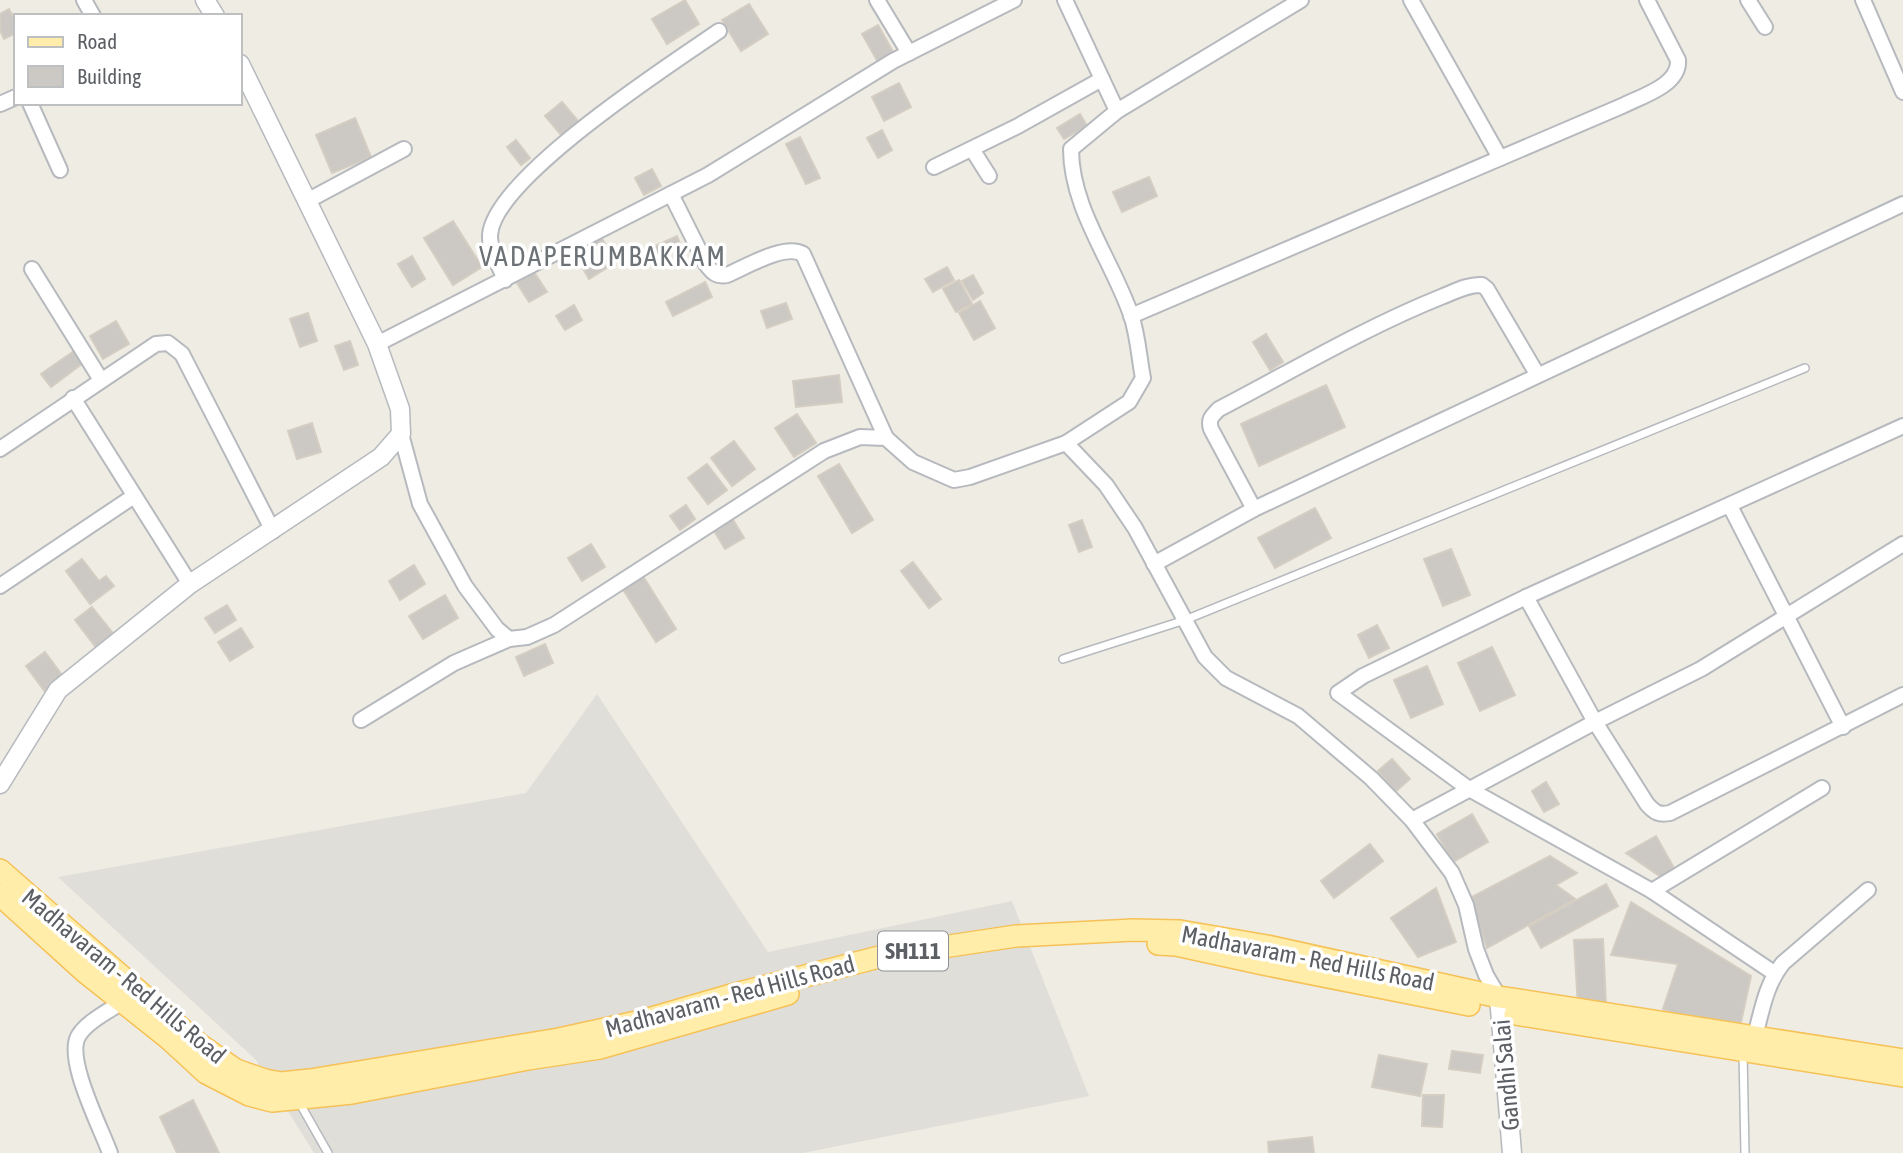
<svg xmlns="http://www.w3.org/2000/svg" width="1903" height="1153" viewBox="0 0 1903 1153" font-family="'Asap Condensed',sans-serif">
<rect width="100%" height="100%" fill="#efece4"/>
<!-- industrial -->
<path fill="#e0ded8" d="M597,694l171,258 244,-51 77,195 -286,57h-489l-58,-93 -198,-183 468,-84z"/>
<!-- building -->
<g fill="#ccc8c3" stroke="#d4cdc2" stroke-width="2">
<path d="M685,0l14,24 -32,20 -15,-25z"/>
<path d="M749,4l19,30 -27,17 -19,-31z"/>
<path d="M9,9l7,13v11l-12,6 -4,-9v-16z"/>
<path d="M878,25l17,30 -16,9 -17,-30z"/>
<path d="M899,83l12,24 -27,14 -12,-24z"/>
<path d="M562,102l17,20 -17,14 -17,-20z"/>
<path d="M1080,114l7,12 -23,13 -7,-11z"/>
<path d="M355,118l16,39 -39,16 -16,-38z"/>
<path d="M882,130l10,20 -14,8 -11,-20z"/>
<path d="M800,137l20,41 -14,6 -20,-40z"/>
<path d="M516,140l14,18 -9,7 -14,-18z"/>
<path d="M652,169l9,17 -17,9 -9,-17z"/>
<path d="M1149,177l8,19 -35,16 -9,-20z"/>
<path d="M453,221l29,46 -29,18 -29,-47z"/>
<path d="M677,236l4,10 -23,11 -5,-10z"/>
<path d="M601,237l15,25 -27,17 -15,-26z"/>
<path d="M412,256l13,23 -13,8 -14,-23z"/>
<path d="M947,267l7,13 -21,12 -8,-13z"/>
<path d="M534,272l13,20 -18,10 -12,-19z"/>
<path d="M973,275l10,18 -10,7 -11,-19z"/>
<path d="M959,280l13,24 -16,8 -13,-23z"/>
<path d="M705,282l7,15 -39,19 -7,-14z"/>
<path d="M980,301l15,27 -21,12 -15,-27z"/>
<path d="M786,303l6,16 -25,9 -6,-17z"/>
<path d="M574,305l8,15 -17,10 -9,-14z"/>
<path d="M308,313l9,28 -17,6 -10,-28z"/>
<path d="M116,321l13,23 -26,15 -13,-23z"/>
<path d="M1266,334l17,28 -13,8 -17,-28z"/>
<path d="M350,341l8,24 -14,5 -9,-24z"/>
<path d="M74,351l9,12 -32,24 -10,-13z"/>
<path d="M839,375l3,27 -46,5 -3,-26z"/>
<path d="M1326,385l19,42 -86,39 -18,-42z"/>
<path d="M797,414l19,29 -22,14 -19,-29z"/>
<path d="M312,423l9,29 -24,7 -9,-28z"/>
<path d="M734,441l21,28 -23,17 -21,-28z"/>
<path d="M707,464l20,26 -19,14 -20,-26z"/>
<path d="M839,464l34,56 -21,13 -34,-57z"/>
<path d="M686,505l9,14 -15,11 -10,-14z"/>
<path d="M1315,508l16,30 -56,30 -17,-30z"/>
<path d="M732,518l12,20 -19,11 -12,-20z"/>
<path d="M1082,520l10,27 -13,5 -10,-27z"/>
<path d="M591,544l14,23 -23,14 -14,-23z"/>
<path d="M1451,549l19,46 -27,11 -19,-47z"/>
<path d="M82,559l17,22 7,-5 8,10 -24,18 -24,-33z"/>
<path d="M913,562l28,37 -12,9 -28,-37z"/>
<path d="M414,565l11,19 -25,16 -11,-19z"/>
<path d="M641,573l35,56 -20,13 -35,-56z"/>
<path d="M445,595l13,23 -35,21 -14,-23z"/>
<path d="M227,605l9,15 -21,13 -10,-15z"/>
<path d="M92,607l24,30 -18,13 -23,-30z"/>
<path d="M1377,625l12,23 -20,10 -11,-23z"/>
<path d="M241,628l12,19 -23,14 -12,-19z"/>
<path d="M545,644l8,19 -29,13 -8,-19z"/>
<path d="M1492,647l23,48 -35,16 -22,-48z"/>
<path d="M45,652l20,27 -19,14 -20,-27z"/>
<path d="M1427,666l16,38 -32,14 -17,-38z"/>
<path d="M1392,759l18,20 -15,13 -17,-21z"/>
<path d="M1546,782l13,22 -15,8 -12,-21z"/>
<path d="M1472,814l16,28 -35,20 -16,-28z"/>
<path d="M1656,836l18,32 -13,9 -35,-24z"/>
<path d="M1370,844l13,17 -49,37 -13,-17z"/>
<path d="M1550,856l27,17 -21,12 19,14 -88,49 -17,-50z"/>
<path d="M1606,884l12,22 -77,42 -12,-22z"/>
<path d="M1436,888l20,54 -38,15 -27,-39z"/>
<path d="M1631,902l120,74 -10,46 -46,1 -32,-14 15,-45 -67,-9z"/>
<path d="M1603,939l3,66 -28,2 -4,-67z"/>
<path d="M1452,1051l31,4 -3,18 -31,-4z"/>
<path d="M1379,1055l48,9 -7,32 -48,-9z"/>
<path d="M1423,1095h21l-2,32 -20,-1z"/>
<path d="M193,1100l26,53h-42l-17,-36z"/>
<path d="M1312,1137l2,16h-45l-1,-11z"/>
</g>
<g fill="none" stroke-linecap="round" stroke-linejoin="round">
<defs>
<g id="service">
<path d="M1063,659l122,-39 620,-252"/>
<path d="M1743,1052l2,101"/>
<path d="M299,1102l29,51"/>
</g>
<g id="minor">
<path d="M84,0l9,16"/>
<path d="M877,0l32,53"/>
<path d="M1065,0l52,111"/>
<path d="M1411,0l89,158"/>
<path d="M1748,0l17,27"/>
<path d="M1863,0l40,92"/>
<path d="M30,103l30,67"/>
<path d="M0,104l16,-7"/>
<path d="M972,149l17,27"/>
<path d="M934,167l84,-41 84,-47"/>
<path d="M671,194l35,70c6,8 10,13 21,11 19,-8 58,-32 76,-21l83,184"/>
<path d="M307,201l97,-52"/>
<path d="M32,269l69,111"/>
<path d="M505,280c-5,-13 -16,-31 -15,-45 4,-57 181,-171 229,-204"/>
<path d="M1131,316l491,-210c20,-10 58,-21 56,-46l-31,-60"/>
<path d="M377,344l331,-169 185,-114 121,-61"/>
<path d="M73,398l117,186"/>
<path d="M401,434l19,70 45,82 32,43 12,10 18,-2 27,-12 270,-174 36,-14 26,1 27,24 41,18 16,-3 96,-34 63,-41 14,-24c-4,-20 -5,-43 -12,-63 -19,-55 -60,-107 -60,-166l46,-38 184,-111"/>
<path d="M1066,443l40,42 29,43 70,129 21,21 72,38 73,62 41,42 40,53 14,32 10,44 10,26 13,22"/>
<path d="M0,449l156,-105 12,-1 14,11 91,177"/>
<path d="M1730,506l113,221"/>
<path d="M1254,509l-43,-80c-3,-10 1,-13 8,-20 73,-38 145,-81 222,-112 13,-5 27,-13 41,-12l5,4 50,85"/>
<path d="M1154,564l100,-55 649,-305"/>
<path d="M0,586l134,-90"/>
<path d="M1526,597l69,125 52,82c8,9 12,11 23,9l233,-118"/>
<path d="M361,720l93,-57 55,-24"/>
<path d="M1412,820l183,-98 106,-53 202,-125"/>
<path d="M1652,891l170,-103"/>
<path d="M1774,973l-122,-82 -183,-102 -131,-96 25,-17 163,-79 377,-171"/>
<path d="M1755,1036c7,-26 11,-52 28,-73l85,-73"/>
<path d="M110,1153c-9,-25 -46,-96 -31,-118 9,-14 30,-24 43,-33"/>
</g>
<g id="tertiary">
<path d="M205,0l10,16"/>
<path d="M0,784l58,-94 132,-106 191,-127 20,-23 -1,-25 -23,-65 -137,-280"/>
<path d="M1499,997l13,156"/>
</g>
<g id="primary">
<path d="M0,870l199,174 37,26 29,10 16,3 29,-3 249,-41 82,-18 90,-26 152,-39 133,-20 117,-6 47,1 87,15 232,51 404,63"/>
<path d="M0,895l85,77 83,66 38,35 43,22 23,6 80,-8 176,-34 72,-11 188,-54"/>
<path d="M1158,944l18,1 87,19 206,41"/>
<path d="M1515,1014l388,62"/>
</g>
</defs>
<!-- service casing -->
<use href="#service" stroke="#b6babe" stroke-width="10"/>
<!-- minor casing -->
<use href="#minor" stroke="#b6babe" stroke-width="18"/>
<!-- tertiary casing -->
<use href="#tertiary" stroke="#b6babe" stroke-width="21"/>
<!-- primary casing -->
<use href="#primary" stroke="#f6c156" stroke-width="24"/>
<!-- service -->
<use href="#service" stroke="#fff" stroke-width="7"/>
<!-- minor -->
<use href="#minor" stroke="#fff" stroke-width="14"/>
<!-- tertiary -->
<use href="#tertiary" stroke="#fff" stroke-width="18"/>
<!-- primary -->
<use href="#primary" stroke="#ffeda9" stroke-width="21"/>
</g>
<g text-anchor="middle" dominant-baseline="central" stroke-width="7" stroke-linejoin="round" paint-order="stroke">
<!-- shield labels -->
<rect fill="#fff" stroke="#8d9093" stroke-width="2" x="878" y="931.5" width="70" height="39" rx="5"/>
<g font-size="23" font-weight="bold" fill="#5c6065">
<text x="913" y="951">SH111</text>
</g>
<!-- street labels -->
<g font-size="24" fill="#5c6065" stroke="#fff">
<text transform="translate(1308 958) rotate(11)">Madhavaram - Red Hills Road</text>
<text transform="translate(124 976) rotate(40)">Madhavaram - Red Hills Road</text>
<text transform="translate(730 996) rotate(-15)">Madhavaram - Red Hills Road</text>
<text transform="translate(1506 1075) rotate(-95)">Gandhi Salai</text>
</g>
<!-- quarter labels -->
<g font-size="28" letter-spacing="2" fill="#6d7277" stroke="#fff">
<text x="603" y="256">VADAPERUMBAKKAM</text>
</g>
</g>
<!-- legend -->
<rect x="14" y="14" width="228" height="91" fill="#ffffff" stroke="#bebfc1" stroke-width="2"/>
<rect x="28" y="37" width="35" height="10" fill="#ffeda9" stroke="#bebfc1" stroke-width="2"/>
<text x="77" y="49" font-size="21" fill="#5c6065">Road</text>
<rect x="28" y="66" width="35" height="21" fill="#ccc8c3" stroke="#bebfc1" stroke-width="2"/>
<text x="77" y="84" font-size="21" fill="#5c6065">Building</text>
</svg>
